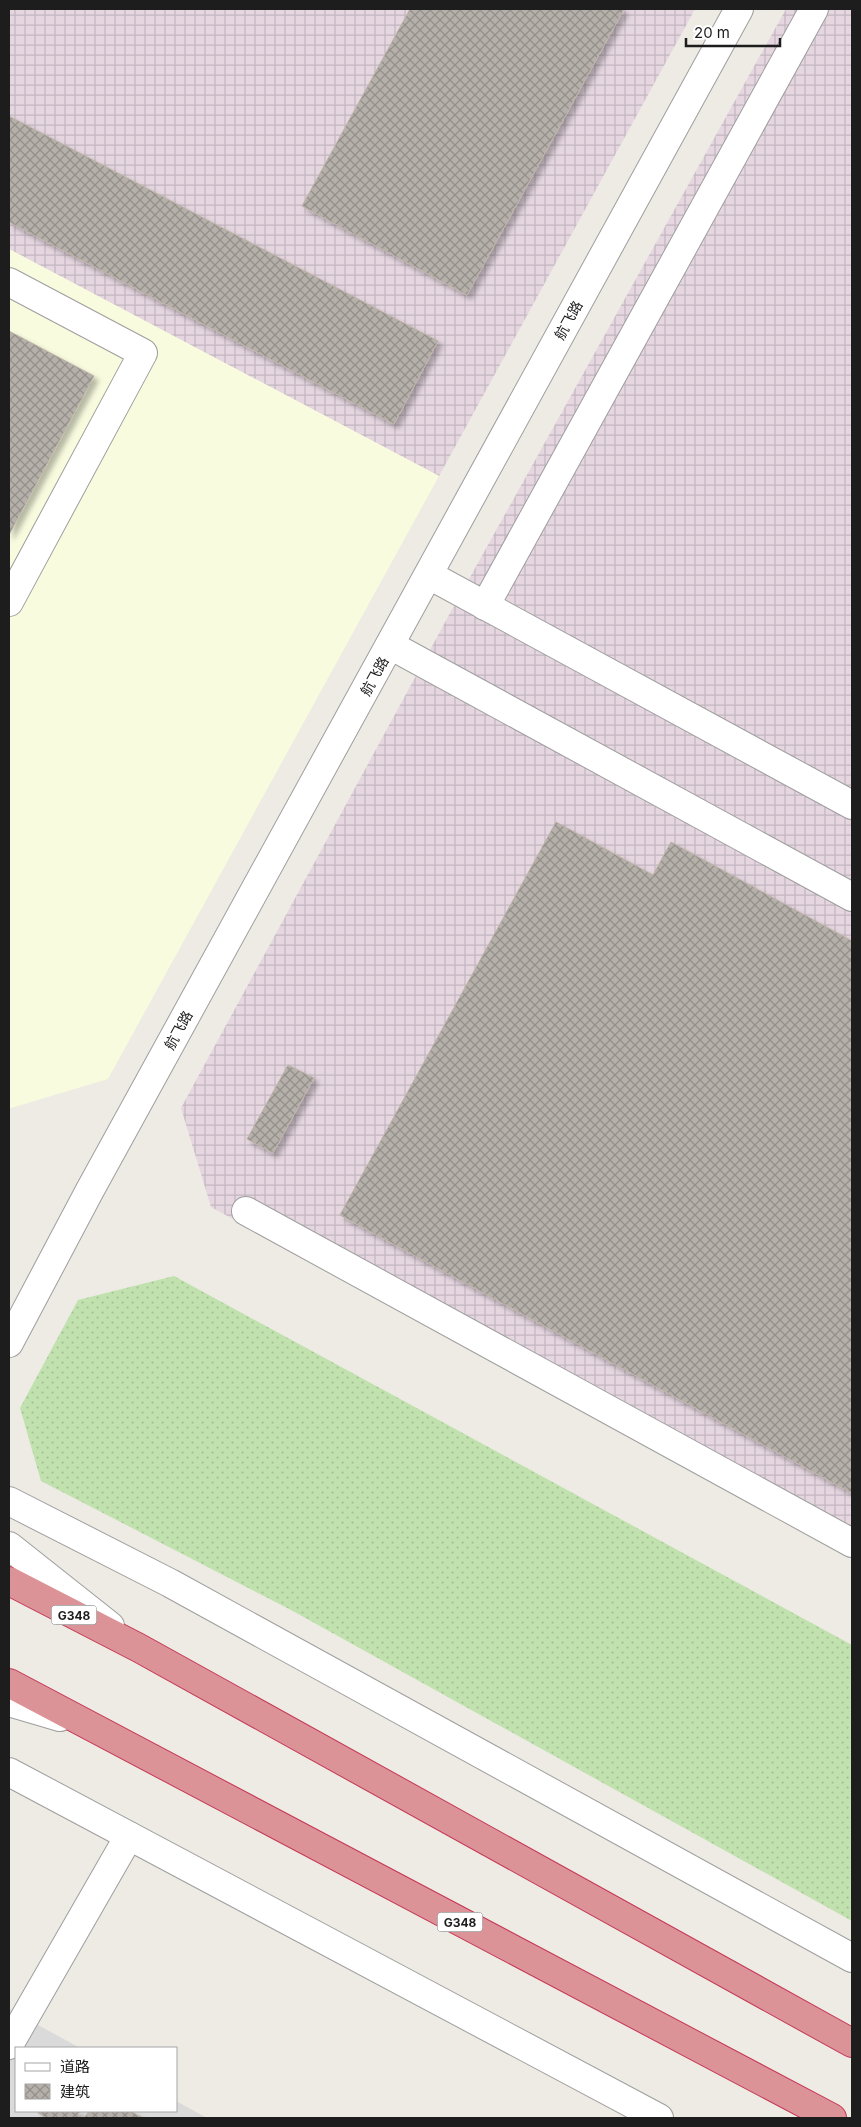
<svg xmlns="http://www.w3.org/2000/svg" width="861" height="2127" viewBox="0 0 861 2127" font-family="Inter,'Noto Sans SC',sans-serif">
<defs>
<pattern id="industrial-grid" width="8" height="8" patternUnits="userSpaceOnUse" patternTransform="scale(1.25)"><rect width="8" height="8" fill="#e5d6e0"/><path d="M0 4h8M4 0v8" fill="none" stroke="#c4b7c0"/></pattern>
<pattern id="grass-dots" width="8" height="8" patternUnits="userSpaceOnUse" patternTransform="scale(1.25)"><rect width="8" height="8" fill="#c1e2ae"/><path d="M2 2h.1M6 6h.1" fill="none" stroke="#a5c195" stroke-width="1.8" stroke-linecap="round"/></pattern>
<pattern id="building-cross-hatch" width="8" height="8" patternUnits="userSpaceOnUse" patternTransform="scale(1.25)"><rect width="8" height="8" fill="#b6b0aa"/><path d="M0 0l8 8M0 8l8-8" fill="none" stroke="#938f8a"/></pattern>
<filter id="shadow"><feDropShadow dx="4.5" dy="4.5" stdDeviation="2.5" flood-color="#0004"/></filter>
</defs>
<rect width="100%" height="100%" fill="#edebe3"/>
<!-- residential -->
<path fill="#dbdada" d="M9,2009l71,39h-64v63h160v-10l31,17h-198z"/>
<!-- industrial -->
<g fill="url(#industrial-grid)">
<path d="M9,9h686l-256,467 -430,-227z"/>
<path d="M786,9h66v1548l-641,-350 -30,-99 268,-493z"/>
</g>
<!-- education -->
<path fill="#f8fbde" d="M9,249l430,227 -331,603 -97,29 -2,-1z"/>
<!-- grass -->
<path fill="url(#grass-dots)" d="M174,1276l678,369v276l-561,-311 -250,-129 -21,-73 58,-108z"/>
<!-- building -->
<g fill="url(#building-cross-hatch)" stroke="#bdb3a7" filter="url(#shadow)">
<path d="M410,9h214l-157,286 -165,-89z"/>
<path d="M9,116l429,225 -44,83 -385,-202z"/>
<path d="M9,331l85,45 -85,159z"/>
<path d="M556,822l97,53 18,-33 181,99v552l-512,-278z"/>
<path d="M288,1065l26,13 -41,75 -26,-14z"/>
<path d="M39,2111h41l-2,4 5,3h-37l-8,-5z"/>
<path d="M89,2111h41l13,7h-59z"/>
</g>
<g fill="none" stroke-linecap="round" stroke-linejoin="round">
<defs>
<g id="minor">
<path d="M9,282l134,71 -134,249"/>
<path d="M429,575l423,230"/>
<path d="M485,606l329,-597"/>
<path d="M390,645l462,252"/>
<path d="M246,1211l606,332"/>
<path d="M9,1343l81,-153 649,-1181"/>
<path d="M9,1501l161,82 682,375"/>
<path d="M9,1546l101,80"/>
<path d="M9,1702l51,15"/>
<path d="M9,1772l650,346"/>
<path d="M9,2045l120,-209"/>
</g>
<g id="highway">
<path d="M9,1581l130,67 713,395"/>
<path d="M9,1683l823,435"/>
</g>
</defs>
<!-- minor casing -->
<use href="#minor" stroke="#9e9e9e" stroke-width="30"/>
<!-- highway casing -->
<use href="#highway" stroke="#c53656" stroke-width="30"/>
<!-- minor -->
<use href="#minor" stroke="#fff" stroke-width="28"/>
<!-- highway -->
<use href="#highway" stroke="#dc9397" stroke-width="28"/>
</g>
<g text-anchor="middle" dominant-baseline="central" stroke-width="4.5" stroke-linejoin="round" paint-order="stroke">
<!-- shield labels -->
<g fill="#fff" stroke="#616161" stroke-width="1">
<rect x="51.5" y="1605.5" width="45" height="19" rx="4"/>
<rect x="437.5" y="1912.5" width="45" height="19" rx="4"/>
</g>
<g font-size="12" font-weight="bold" fill="#1d1d1d">
<text x="74" y="1615">G348</text>
<text x="460" y="1922">G348</text>
</g>
<!-- street labels -->
<g font-size="14" fill="#1d1d1d" stroke="#fff">
<text transform="translate(568 320) rotate(-61)">航飞路</text>
<text transform="translate(374 676) rotate(-61)">航飞路</text>
<text transform="translate(178 1030) rotate(-61)">航飞路</text>
</g>
</g>
<!-- border -->
<rect width="861" height="2127" fill="none" stroke="#1d1d1d" stroke-width="20"/>
<!-- legend -->
<rect x="15" y="2047" width="162" height="65" fill="#ffffff" stroke="#a5a5a5"/>
<rect x="25" y="2063" width="25" height="8" fill="#ffffff" stroke="#a5a5a5"/>
<text x="60" y="2072" font-size="15" fill="#1d1d1d">道路</text>
<rect x="25" y="2084" width="25" height="15" fill="url(#building-cross-hatch)" stroke="#a5a5a5"/>
<text x="60" y="2097" font-size="15" fill="#1d1d1d">建筑</text>
<!-- scale -->
<path d="M686 38v8h94v-8" fill="none" stroke="#1d1d1d" stroke-width="2.5"/>
<text x="694" y="38" font-size="15" fill="#1d1d1d" stroke="#ffffff" stroke-width="4" paint-order="stroke">20 m</text>
</svg>
